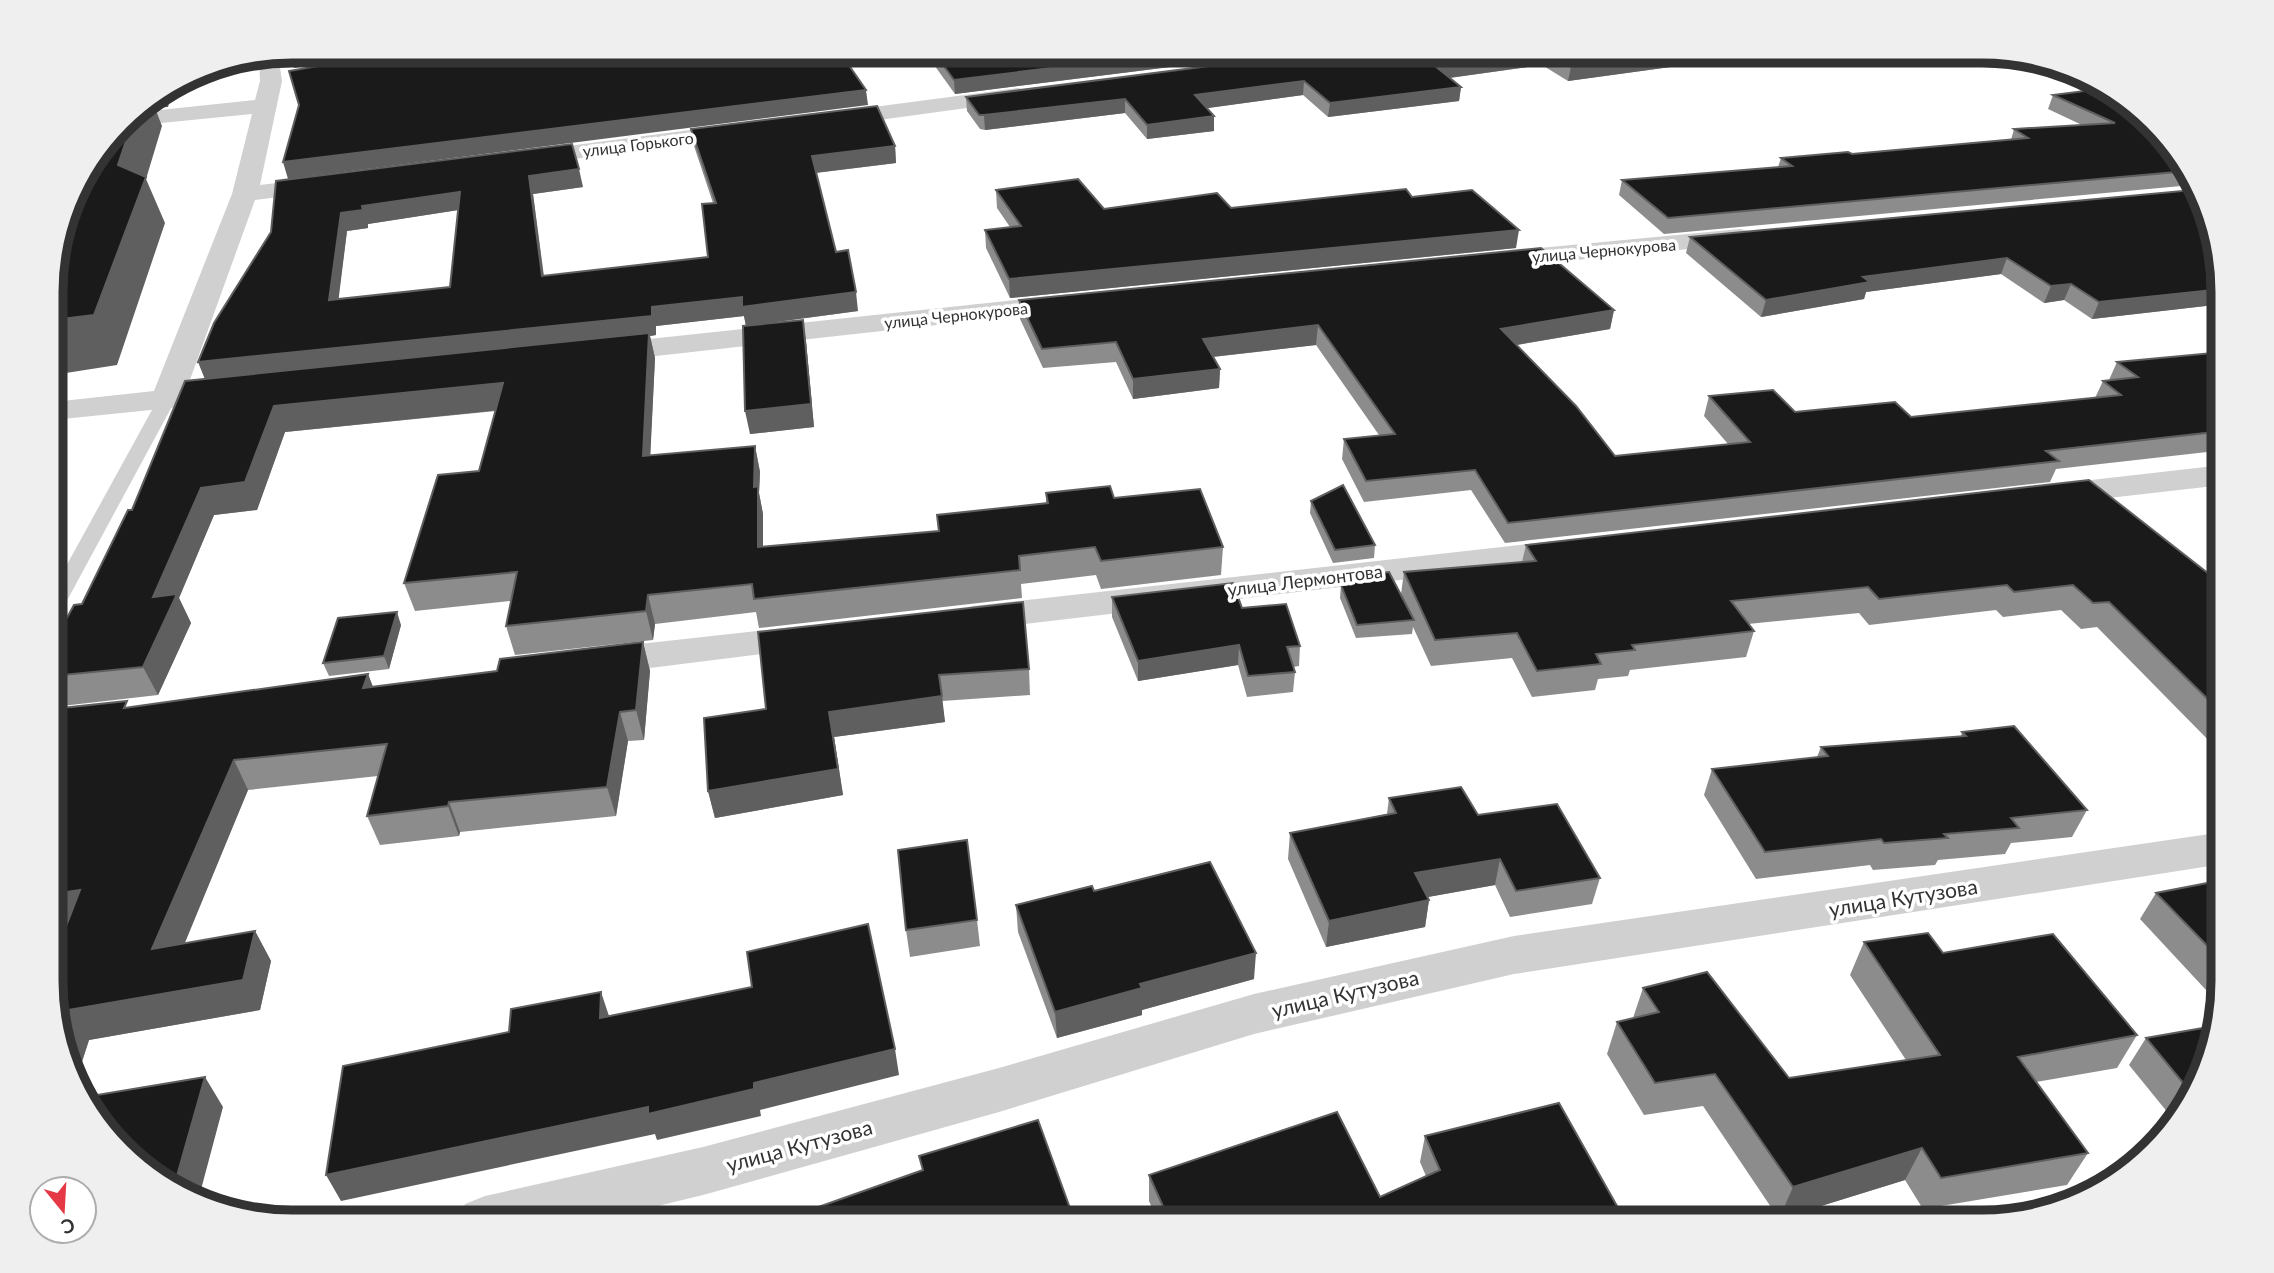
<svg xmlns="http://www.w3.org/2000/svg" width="2274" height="1273" viewBox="0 0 2274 1273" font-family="Lato,sans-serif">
<rect width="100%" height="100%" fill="#fff"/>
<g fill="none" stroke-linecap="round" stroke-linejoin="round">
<!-- service -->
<path fill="#d0d0d0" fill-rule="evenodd" d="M167,394l9,5 -113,209 -3,4 -7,2v-24l105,-191z"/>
<!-- minor -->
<g fill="#d0d0d0" fill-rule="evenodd">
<path d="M278,54l4,27 -22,104 67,-8 9,2 3,5 -3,5 -9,2 -72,9 -68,188 42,-4 11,2 5,7 -5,7 -11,2 -176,18v-18l101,-11 78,-197 20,-80 -131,13 10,-14 124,-13 5,-19 -1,-24z"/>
<path d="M1018,88l8,2 3,5 -3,5 -198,27 -8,-2 -3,-5 3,-5 8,-2z"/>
<path d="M744,123l8,2 4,5 -4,5 -230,31 -9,-2 -3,-5 3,-5 9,-2z"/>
<path d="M1740,229l9,2 4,6 -4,6 -252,25 -10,-2 -4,-6 4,-6 10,-2z"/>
<path d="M1071,294l10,3 4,6 -4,6 -479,53 -11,-3 -4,-6 4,-6 11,-3z"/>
<path d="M2223,465v20l-176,20 -12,-3 -5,-7 5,-7 12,-3z"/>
<path d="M1574,539l13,3 5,8 -5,8 -614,72 -13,-4 -6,-8 6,-8 13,-4z"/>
<path d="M812,625l14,3 5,9 -5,9 -232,29 -14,-4 -6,-9 6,-9 14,-4z"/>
<path d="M2223,832v32l-709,110 -260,60 -255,78 -296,83 -111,27h-135l8,-18 20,-8 218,-49 296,-79 255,-74 260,-58z"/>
</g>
</g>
<!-- wall -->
<g fill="#8c8c8c" fill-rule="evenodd">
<path d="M924,51h374l-343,43z"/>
<path d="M1327,51h382l-2,11 -139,19 -26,-16 -92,13 11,9 -2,14 -131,16 -25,-22 -96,13 7,8v15l-67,8 -22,-26 -140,17 -5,-1 -13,-18 -1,-14z"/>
<path d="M1978,51h4l120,32 81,75 9,27 -528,49 -45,-39 3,-15 156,-13 3,-9 71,-4 159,-14 3,-11 68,-4 -34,-16 5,-14 47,-6z"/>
<path d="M691,129l204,17 1,17 -80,10 20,79 22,59 -103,14 48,-5 3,22 8,85 -64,7 -4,-108 -2,-10 -88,10v9l-6,1 5,22 -5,97 105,-9 5,26 -1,21 4,21v33l175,-16 -1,-16 109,-12v-10l68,5 109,49 -2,28 -120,14 -5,-14 -75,9 1,14 -263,30 -3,-16 -101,12 -2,16 -138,15 -9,-29 5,-25 -96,10 -11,-28 75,-112 17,-60 -211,21 -28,78 -43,5 -35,83 12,25 -33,72 -105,12v-64l29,-39 50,-94 73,-131 66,-147 5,-51 307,6 -50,7 11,82 164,-19 5,-54 -19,-57zM458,210l-8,77 -112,12 9,-68 21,-3v-4z"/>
<path d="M996,190l108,19 127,-1 181,-11 104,51 -506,50 -24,-50 -1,-18 25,-3 -13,-19z"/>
<path d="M2193,190l30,86v28l-131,15 -28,-19 -20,3 -43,-29 -135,18 -2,7 -103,18 -75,-64 4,-16z"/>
<path d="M1019,300l595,10 -4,19 -93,16 98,111 113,-12 -24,-28 5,-20 86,16 116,5 184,-19 8,-17 6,-1 8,-18 106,-10v104l-7,-5 -160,18 -6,13 -545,61 -34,-53 -107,12 -22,-43 2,-20 35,-4 -63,-90 -103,12 7,12 -1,19 -86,11 -17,-37 -73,6 -23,-49z"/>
<path d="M1311,501l64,44 -1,13 -41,5 -23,-50z"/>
<path d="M1526,545l697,40v170l-126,-128 -16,2 -20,-19 -58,7 -7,-7 -127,15 -10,-12 -111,11 6,7 -8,26 -116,13 -2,6 -30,3 -3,11 -63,7 -20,-39 -81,8 -18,-39 -1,7 -56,4 -16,-40 1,-13h6v-8l54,17 3,-22 118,-10z"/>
<path d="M1112,597l130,11 58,38 -1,20 -6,1 2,5 -2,20 -46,5 -9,-32 -100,16 -26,-64z"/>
<path d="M401,625l-12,44 -60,7 -6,-13z"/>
<path d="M758,632l271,37 1,26 -88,6 3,21 -111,15 9,58 -128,23 -7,-27 58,-82z"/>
<path d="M643,642l7,29 -6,69 -16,1 -12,75 -156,16 -1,4 -79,9 -13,-29 11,-40 -130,14 -64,153 71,-12 16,30 -11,49 -171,30 -12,37 -24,-65 13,-87 64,-218 238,-33 5,13 124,-16z"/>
<path d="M1962,732l125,78 -15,27 -61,6 -6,11 -67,6 -3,5 -62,5 -3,-5 -114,14 -52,-84 8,-26 105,-12 4,-10 140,-11z"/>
<path d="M1389,798l89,17 122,63 -8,26 -82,13 -15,-32 -67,12 1,3 -4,27 -99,20 -38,-88 2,-26 97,-19z"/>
<path d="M2223,880v116l-3,9 -80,-86 16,-26z"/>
<path d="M1094,891l160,88 -112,31v5l-85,23 -39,-106 -2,-27z"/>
<path d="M977,920l3,26 -70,11 -4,-27z"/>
<path d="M1864,942l79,11 194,82 -20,33 -81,14 52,71 -21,32 -144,24 -18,-29 -126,39 -76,-113 -59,9 -37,-61 10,-32 16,-4 10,-30 146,90 117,-18 -56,-85z"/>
<path d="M2214,1026l-23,75 -18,18 -44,-54 17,-27z"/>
<path d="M1425,1136l201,86h-468l-9,-21v-26l231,22 46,-21 -6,-14z"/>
</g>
<!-- shaded-wall -->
<g fill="#5f5f5f">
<path d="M304,51h89l-99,17 -5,-15z"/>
<path d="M1190,51h108l-343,43 -1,-14z"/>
<path d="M1544,51l-2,14 -109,15 2,-14z"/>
<path d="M1689,51h20l-2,11 -139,19 3,-14z"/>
<path d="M1304,81l-1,14 -109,15 1,-15z"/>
<path d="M174,85l-6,22 -13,1 7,18 -16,53 19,44 -48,142 -64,10v-55l65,-155 16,-55z"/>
<path d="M1461,87l-2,14 -131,16 2,-14z"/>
<path d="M866,90l2,15 -580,74 -5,-17z"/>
<path d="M1125,99v14l-140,17 -1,-15z"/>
<path d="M1214,116v15l-67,8v-14z"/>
<path d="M895,146l1,17 -82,10 -2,-17z"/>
<path d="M579,169l4,18 -50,7 13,101 -4,-19 -13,-100z"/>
<path d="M460,192l5,17 -97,15v4l-21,3 -11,89 -7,-20 12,-87 21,-7z"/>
<path d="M1519,230l-3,18 -506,50 -1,-19z"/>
<path d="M2007,258l-6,16 -135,18 -2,7 -103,18 5,-17 97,-23z"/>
<path d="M2071,284l-7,16 -20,3 7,-17z"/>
<path d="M2223,289v15l-131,15 7,-17z"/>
<path d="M856,292l2,19 -112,15 -2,-10 -88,10v9l-6,1 5,22 -6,125 -6,-27 6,-120 -443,46 -8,-20 544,-65z"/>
<path d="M1614,310l-4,19 -112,19 3,-19z"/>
<path d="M803,320l3,22 8,85 -64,7 -5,-23z"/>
<path d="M1318,325l-2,20 -114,13 1,-19z"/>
<path d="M1220,369l-1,19 -86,11v-20z"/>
<path d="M503,383l8,26 -226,23 -28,78 -43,5 -35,83 12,25 -33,72 -15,-28 10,-70 48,-109 73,-82z"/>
<path d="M755,446l5,26 -1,21 4,21v61l-5,-28 -4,-60z"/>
<path d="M648,595l7,29 -2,16 -7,-29z"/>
<path d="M397,612l4,13 -12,44 -5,-13z"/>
<path d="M643,642l7,29 -6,69 -8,-30z"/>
<path d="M1239,645l-1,20 -100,16v-20z"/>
<path d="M368,674l11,29 -16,-15z"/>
<path d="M942,696l3,26 -111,15 9,58 -128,23 -7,-27 121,-79z"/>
<path d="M620,712l8,29 -12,75 -9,-29z"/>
<path d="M234,760l14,30 -78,189 -18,-30z"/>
<path d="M449,802l11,30 -1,4 -11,-30z"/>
<path d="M1500,859l-5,26 -84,15 4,-27z"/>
<path d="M80,890l18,30 -45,7v-33z"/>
<path d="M1429,900l-4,27 -99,20 3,-26z"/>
<path d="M255,931l16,30 -11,49 -171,30 -12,37 -16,-44 8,-23z"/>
<path d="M1256,953l-2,26 -112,31v5l-85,23 -2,-26 85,-28z"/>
<path d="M601,992l9,27 -10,-1z"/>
<path d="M895,1049l4,26 -139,35 1,6 -104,24 -2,-6 -314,67 -15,-26 428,-92z"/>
<path d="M205,1077l18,30 -24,90 -26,-7z"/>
<path d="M1922,1148l-17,32 -126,39 14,-32z"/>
</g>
<!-- building -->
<g fill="#1a1a1a" stroke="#5f5f5f" stroke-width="2" fill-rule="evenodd">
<path d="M289,51h15l-15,2z"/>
<path d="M404,51h435l27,39 -583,72 16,-57 -10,-34z"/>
<path d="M933,51h257l-236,29z"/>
<path d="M1327,51h362l-118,16 -27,-16 -109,15 26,21 -131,16 -26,-22 -109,14 19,21 -67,9 -22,-26 -141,16h-5l-13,-18z"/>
<path d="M2108,88l75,70 4,13 -519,47 -46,-38 170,-14 -11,-8 67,-6 4,2 176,-16 -14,-9 101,-6 -62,-28z"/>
<path d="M877,106l18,40 -83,10 24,96 12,-2 8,42 -114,15v-10l-90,10v9l-454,46 16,-39 57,-91 5,-51 296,-37 7,25 -50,7 13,100 166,-19 -6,-53 14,-1 -25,-74zM460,192l-10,95 -121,13 12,-87 22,-3 -1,-4z"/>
<path d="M137,108l-19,57 28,12 -52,138 -41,5v-59l23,-76 57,-74z"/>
<path d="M1078,179l26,30 113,-16 14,15 175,-19 6,8 60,-7 47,40 -510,49 -24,-49 36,-4 -25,-36z"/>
<path d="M2193,190l23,67h-4l5,3 6,16v13l-124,13 -28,-18 -20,2 -44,-28 -144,19 7,5 -104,18 -76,-63z"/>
<path d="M1541,248l73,62 -113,19 75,77 39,50 135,-14 -41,-46 64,-6 22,22 100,-10 16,15 210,-22 -18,-14 35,-4 -21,-15 106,-10v79l-177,20 13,10 -551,62 -33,-53 -109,11 -22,-42 51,-5 -77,-109 -115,14 17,30 -87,10 -17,-37 -74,7 -23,-49z"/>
<path d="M803,320l8,84 -66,7 -2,-85z"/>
<path d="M649,333l-6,123 112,-10 -1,41 4,-1v61l181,-16 -2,-16 111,-12 -2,-10 64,-7 4,12 86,-9 23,58 -122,14 -6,-14 -76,9 1,14 -266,29 -2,-15 -104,11 -2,16 -140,15 11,-54 -113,11 34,-108 41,-4 24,-88 -229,23 -29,76 -44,6 -48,109 24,-3 -34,73 -90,9v-33l21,-38 8,-1 46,-94h4l53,-129z"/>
<path d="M2089,480l134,105v129l-114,-112 -16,1 -20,-18 -59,7 -7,-7 -128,14 -11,-12 -137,14 23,30 -122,14 3,5 -39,4 5,10 -64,7 -20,-38 -82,7 -31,-68 132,-11 -10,-16z"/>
<path d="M1343,485l32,60 -40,5 -24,-49z"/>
<path d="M1389,572l25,48 -57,5 -16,-40h10l-4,-8z"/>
<path d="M1233,583l9,25 44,-4 14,42 -13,1 8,25 -47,4 -9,-31 -101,16 -26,-64z"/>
<path d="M1023,602l6,67 -90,6 3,21 -113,16 9,57 -130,22 -4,-73 62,-9 -8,-77z"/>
<path d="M397,612l-13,44 -61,7 15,-45z"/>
<path d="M643,642l-7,68 -16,2 -13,75 -158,15 -1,4 -81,10 20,-72 -153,16 -82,189 103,-18 -12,49 -174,30 -8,23 -8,-21v-52l27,-70 -27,4v-185l74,-8 -3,7 244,-34 -5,14 134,-17 3,-12z"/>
<path d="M2014,726l73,84 -76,8 8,10 -75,6 4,4 -64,5 -3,-4 -116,13 -53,-83 116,-13 -7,-9 145,-11 -4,-4z"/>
<path d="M1461,787l17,28 79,-11 43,74 -84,13 -16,-32 -85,14 14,27 -100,21 -39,-88 106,-20 -7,-15z"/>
<path d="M967,840l10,80 -71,10 -8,-80z"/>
<path d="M1210,862l46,91 -116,31 2,4 -87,24 -39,-107 76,-19 2,5z"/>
<path d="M2223,880v82l-67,-69z"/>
<path d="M868,924l27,125 -141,34v6l-106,25v-7l-322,68 17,-109 166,-34 2,-23 90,-17 -1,26 152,-31 -5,-35z"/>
<path d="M1928,933l15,20 110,-19 84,101 -119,22 70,96 -147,25 -19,-30 -129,39 -78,-113 -60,9 -38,-61 42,-10 -16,-24 64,-16 82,106 151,-23 -76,-113z"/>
<path d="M2214,1026l-21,69 -47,-57z"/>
<path d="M205,1077l-32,113 -81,-75 -7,-18z"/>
<path d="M1559,1103l67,119h-456l-21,-47 188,-63 43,85 60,-27 -15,-34z"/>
<path d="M1038,1120l37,102h-299l147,-52 -4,-14z"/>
</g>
<g text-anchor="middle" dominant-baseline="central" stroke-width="7" stroke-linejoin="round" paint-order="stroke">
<!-- far-street labels -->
<g font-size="16" fill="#333" stroke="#fff">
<text transform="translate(638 144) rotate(-7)">улица Горького</text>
<text transform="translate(1604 250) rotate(-5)">улица Чернокурова</text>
<text transform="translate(956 315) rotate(-6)">улица Чернокурова</text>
</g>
<!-- street labels -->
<g font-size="18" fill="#333" stroke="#fff">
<text transform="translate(1305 580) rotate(-7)">улица Лермонтова</text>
</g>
<!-- near-street labels -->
<g font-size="21" fill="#333" stroke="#fff">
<text transform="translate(1903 897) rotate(-9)">улица Кутузова</text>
<text transform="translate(1345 993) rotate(-13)">улица Кутузова</text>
<text transform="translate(799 1145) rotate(-15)">улица Кутузова</text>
</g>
</g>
<!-- crop -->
<path d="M0 0H2274V1273H0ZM292 63H1982A229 229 0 0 1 2211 292V981A229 229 0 0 1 1982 1210H292A229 229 0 0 1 63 981V292A229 229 0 0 1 292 63Z" fill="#efefef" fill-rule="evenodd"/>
<path fill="none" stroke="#333" stroke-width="9" d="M292 63H1982A229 229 0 0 1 2211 292V981A229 229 0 0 1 1982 1210H292A229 229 0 0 1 63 981V292A229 229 0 0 1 292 63Z"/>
<!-- north arrow -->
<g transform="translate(63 1210) rotate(162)"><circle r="33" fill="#ffffff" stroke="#adadad" stroke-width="2"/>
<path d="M0-5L12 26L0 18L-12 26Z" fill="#e63946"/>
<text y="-10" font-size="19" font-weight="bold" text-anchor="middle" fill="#333333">С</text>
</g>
</svg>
